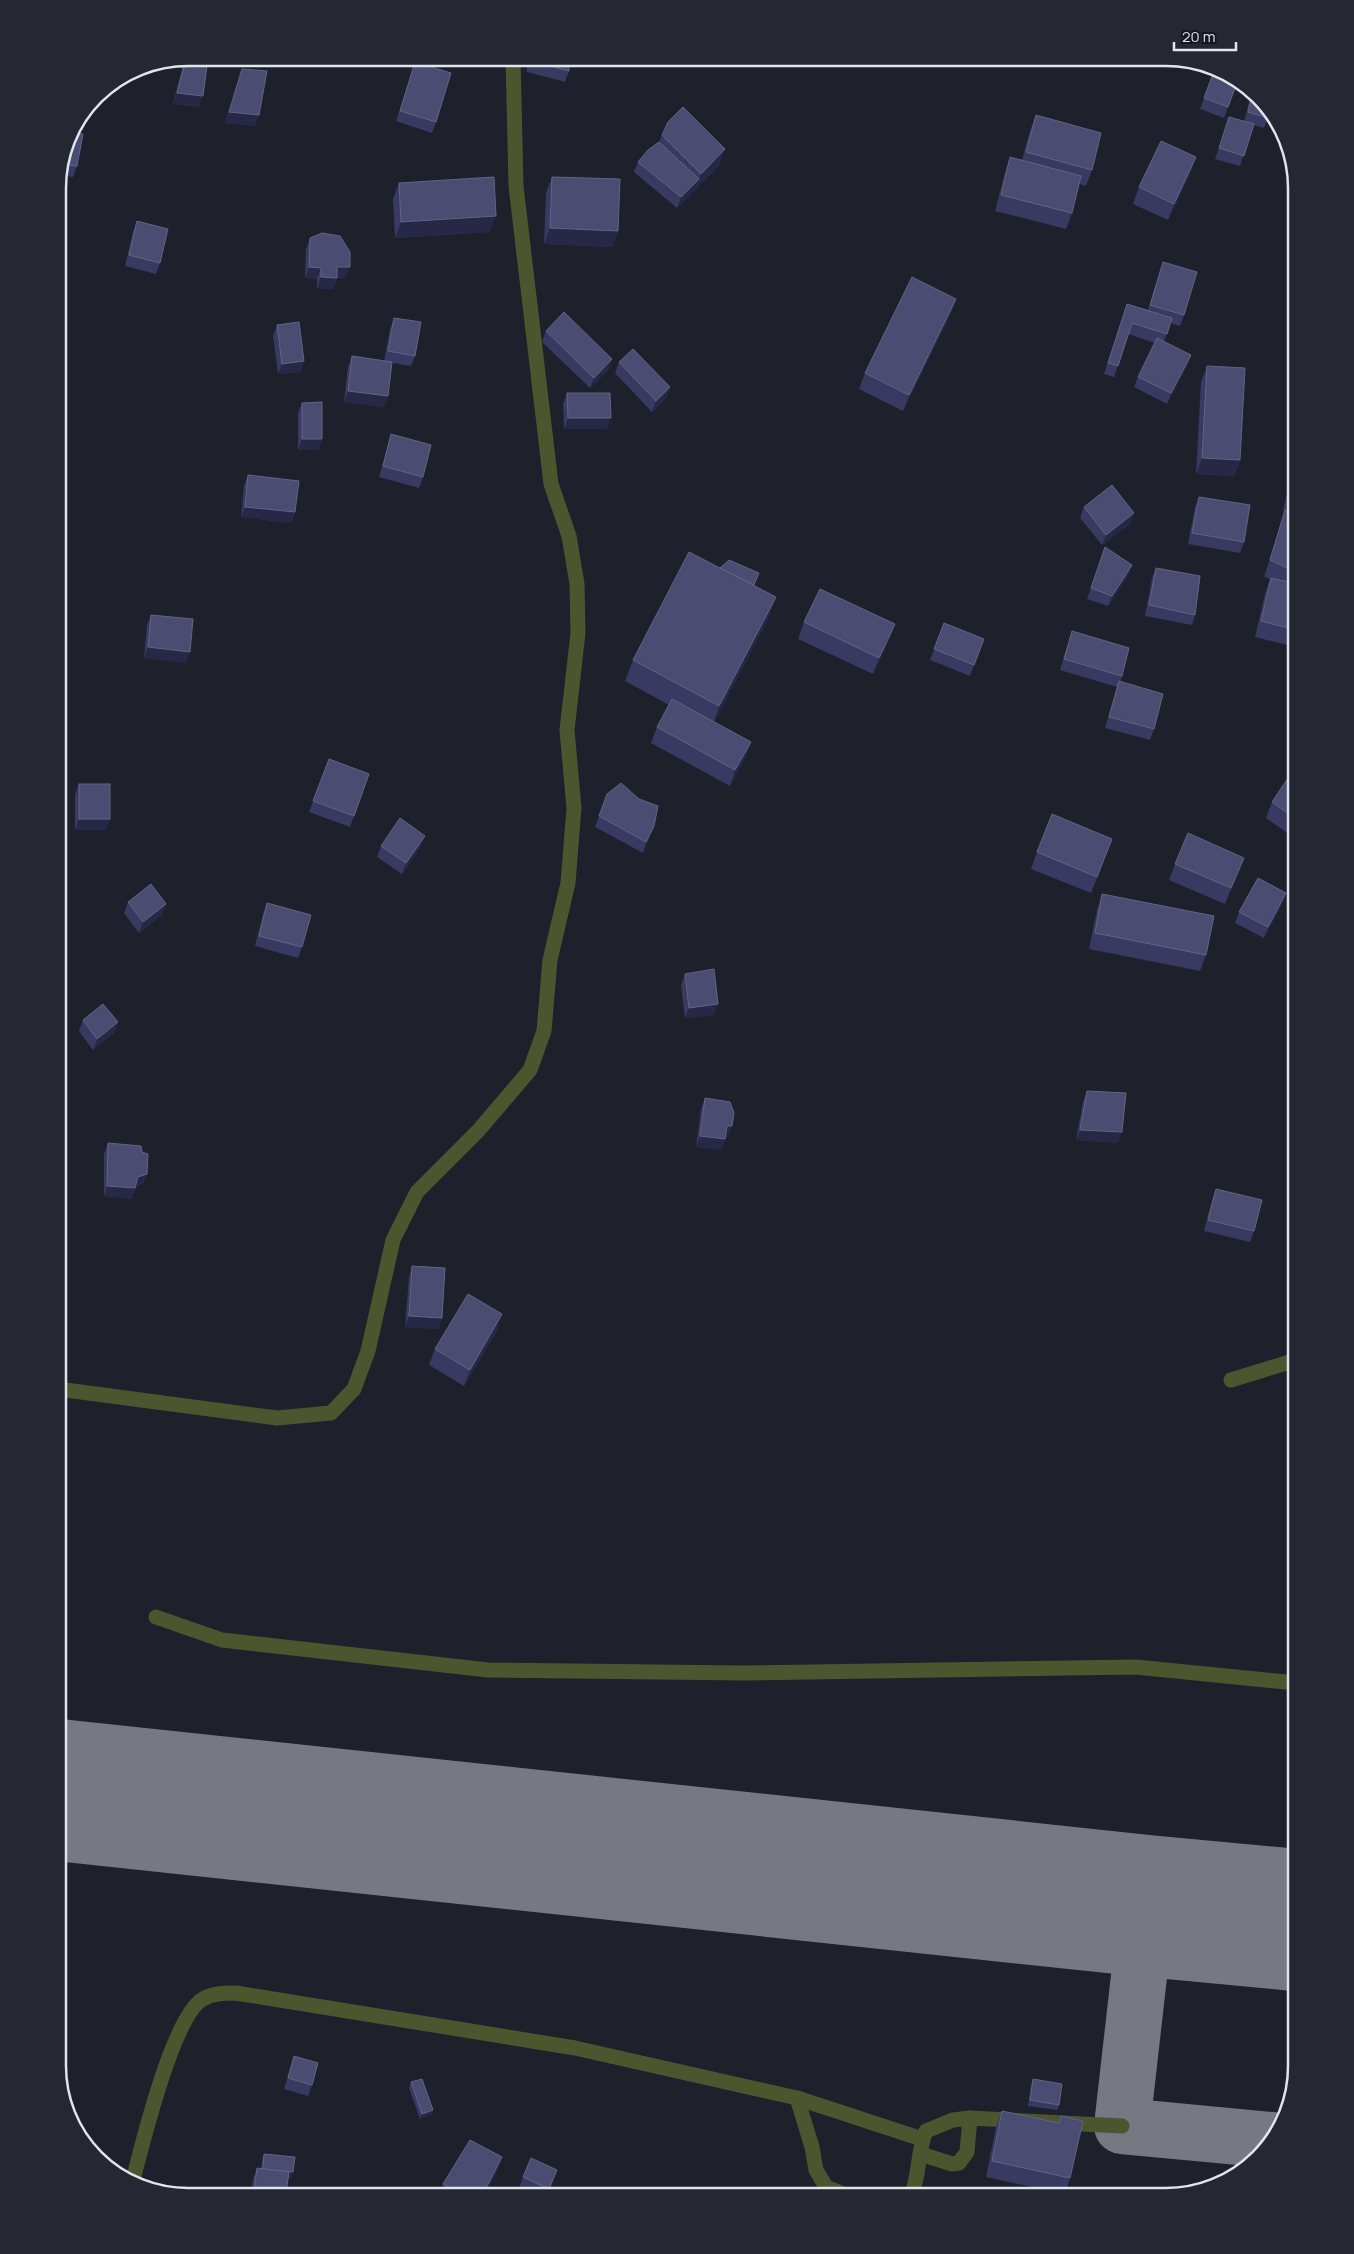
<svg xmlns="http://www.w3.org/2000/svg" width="1354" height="2254" viewBox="0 0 1354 2254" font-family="Manrope,sans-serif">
<rect width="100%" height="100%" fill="#1e202b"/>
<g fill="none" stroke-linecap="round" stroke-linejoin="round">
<!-- taxiway -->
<path stroke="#767882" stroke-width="56" d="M1147,1906l-25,220 150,14"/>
<!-- runway -->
<path stroke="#767882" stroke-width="142" d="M58,1790l1089,116 149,14"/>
<!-- minor -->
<g stroke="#4c552e" stroke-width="15">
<path d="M1231,1380l65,-20"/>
<path d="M58,1389l219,29 54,-5 23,-24 14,-38 25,-111 24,-48 61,-61 52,-61 14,-39 6,-71 18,-77 6,-75 -7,-78 11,-97 -1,-49 -8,-48 -18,-52 -35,-298 -3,-128"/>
<path d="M156,1617l66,23 266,30 256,3 392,-6 160,16"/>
<path d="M797,2098l15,49 4,23 10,17 22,9"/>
<path d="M970,2118l152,8"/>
<path d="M133,2180c9,-35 40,-164 70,-181 10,-6 22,-6 33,-6l339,55 222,50 125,41"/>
<path d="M911,2196c9,-20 6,-45 15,-65l27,-11 17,-2 -3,34 -8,11 -7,1 -31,-10"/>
</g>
</g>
<!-- wall -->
<g fill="#383a62">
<path d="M185,58h3l11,49 -26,-3z"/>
<path d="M527,58h42v13l-4,11 -38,-10z"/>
<path d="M415,62l21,60 -4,11 -36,-12z"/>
<path d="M242,69l13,57 -30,-3z"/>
<path d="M1214,71l24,9 -14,38 -24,-9z"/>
<path d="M1251,94l18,21 -5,13 -11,-3 -13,41 -25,-7 14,-42 15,5z"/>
<path d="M1036,115l56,55 -6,16 -7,-2 -7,29 -6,16 -71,-18 10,-38 5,-16 12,3 8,-29z"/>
<path d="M662,135l57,30 -42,43 -43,-36 4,-10 21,-20z"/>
<path d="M68,138l9,28 -4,11 -14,-2z"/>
<path d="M1196,157l-6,16 -22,47 -35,-16 6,-17z"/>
<path d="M552,177l66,54 -6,16 -68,-3 2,-51z"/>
<path d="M399,183l91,49 -95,6 -2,-39z"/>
<path d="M137,221l23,42 -4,11 -31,-8 8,-34z"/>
<path d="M310,238l36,40h-9l-4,11 -16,-1v-9l-12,-1 1,-29z"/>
<path d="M1163,262l21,53 -4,11 -10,-3 -6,19 27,13 -4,11 -20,38 -33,-17 4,-10 17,-34 -27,-9 -14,43 -10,-3 23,-70 21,6z"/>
<path d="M956,299l-6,16 -47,96 -44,-22 6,-16z"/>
<path d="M394,318l21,38 -4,10 -19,-3 -8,44 -40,-5 4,-35 4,-11 32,5 6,-32z"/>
<path d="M277,325l27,36 -4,11 -22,2 -5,-38z"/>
<path d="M546,331l66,28 -4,11 -18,18 -48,-46z"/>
<path d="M619,362l51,25 -4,11 -14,14 -37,-39z"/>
<path d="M1207,366l33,94 -6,16 -38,-2 5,-92z"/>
<path d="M567,393l40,36h-43l-1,-25z"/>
<path d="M302,403l20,36 -4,11h-20v-37z"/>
<path d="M391,434l32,43 -4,11 -40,-11 9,-32z"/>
<path d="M1296,453v61l-6,-2 6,2v133l-41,-10 10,-43 5,-15 -6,-2 21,-66h-2z"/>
<path d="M248,475l47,37 -4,11 -50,-6 3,-31z"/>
<path d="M1199,497l45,45 -4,11 -52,-9 7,-37z"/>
<path d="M1084,507l46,17 -28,21 -22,-27z"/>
<path d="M1105,547l27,18 -4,11 -20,30 -21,-7z"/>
<path d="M1156,568l39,47 -3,10 -47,-9 7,-38z"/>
<path d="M754,586l14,33 -54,103 37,20 -6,16 -15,28 -79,-43 6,-16 12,-22 -44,-24 8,-21z"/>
<path d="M151,615l35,48 -42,-5 3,-33z"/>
<path d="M804,622l91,2 -6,16 -16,34 -75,-35z"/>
<path d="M944,623l40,16 -14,37 -40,-16z"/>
<path d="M1072,631l50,45 -2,6 34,47 -4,11 -45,-12 12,-41 -57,-17z"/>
<path d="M329,759l40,15 -19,53 -41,-15z"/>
<path d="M1296,766v73l-30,-21 6,-16z"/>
<path d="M79,784l31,35 -4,11h-31v-35z"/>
<path d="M607,794l47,32 -11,27 -48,-26z"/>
<path d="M381,846h40l-19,28 -25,-17z"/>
<path d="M1037,852l69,3 -15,38 -60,-24z"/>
<path d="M1244,858l-6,16 -13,30 -56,-24 6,-16z"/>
<path d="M1102,894l104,61 -6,16 -111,-22 8,-39z"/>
<path d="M128,902l38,2 -4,11 -23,18 -15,-20z"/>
<path d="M267,903l35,44 -4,11 -43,-12 8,-32z"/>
<path d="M1282,904l-18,34 -29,-15 4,-11z"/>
<path d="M685,974l29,41 -29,3 -4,-33z"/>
<path d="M83,1020l35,2 -4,11 -21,17 -14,-19z"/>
<path d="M1087,1091l31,52 -42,-3 7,-38z"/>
<path d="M705,1098l23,39h-2l-5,13 -25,-3 5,-38z"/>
<path d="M108,1143l34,9 5,22 -4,10 -7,3 -5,12 -27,-3v-42z"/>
<path d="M1216,1189l38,42 -4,11 -46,-11 8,-31z"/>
<path d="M412,1266l30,52 -4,11 -33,-2 4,-50z"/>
<path d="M497,1331l-33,55 -35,-21 6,-16z"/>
<path d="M294,2056l18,29 -4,11 -24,-7z"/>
<path d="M1033,2079l26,26 -2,5 -29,-4 3,-21z"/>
<path d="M411,2082l22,28 -2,5 -11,4 -11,-31z"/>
<path d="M1002,2111l57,12 2,-7 9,62 -5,16 -79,-17 10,-50z"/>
<path d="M264,2154l27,24h-3l-2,18h-36l3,-17 4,-11h4l1,-8z"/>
<path d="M496,2174l-12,22h-45l4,-12z"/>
<path d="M523,2177l30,4 -7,15h-8l-19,-8z"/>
</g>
<!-- shaded-wall -->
<g fill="#262846">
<path d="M177,93l26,3 -4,11 -26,-3z"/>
<path d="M229,112l30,3 -4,11 -30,-3z"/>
<path d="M725,149l-6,16 -42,43 4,-11 18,-18 2,-5z"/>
<path d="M1196,157l-6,16 -22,47 6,-16z"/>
<path d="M496,216l-6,16 -95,6 6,-16z"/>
<path d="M550,228l68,3 -6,16 -68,-3z"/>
<path d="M309,267l12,1 -4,11 -12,-1z"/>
<path d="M337,267h13l-4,11 -13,-1z"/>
<path d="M321,277l16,1 -4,11 -16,-1z"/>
<path d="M956,299l-6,16 -47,96 6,-16z"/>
<path d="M1191,355l-4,11 -20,38 4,-11z"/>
<path d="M612,359l-4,11 -18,18 4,-10z"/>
<path d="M304,361l-4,11 -22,2 4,-10z"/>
<path d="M670,387l-4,11 -14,14 4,-11z"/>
<path d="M348,391l40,5 -4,11 -40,-5z"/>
<path d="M568,418h43l-4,11h-43z"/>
<path d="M302,439h20l-4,11h-20z"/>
<path d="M1202,458l38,2 -6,16 -38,-2z"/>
<path d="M245,507l50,5 -4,11 -50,-6z"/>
<path d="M1134,513l-4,11 -28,21 4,-10z"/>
<path d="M1132,565l-4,11 -20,30 4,-10z"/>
<path d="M776,597l-8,22 -56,108 7,-21z"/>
<path d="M895,624l-6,16 -16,34 6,-16z"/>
<path d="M148,647l42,5 -4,11 -42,-5z"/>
<path d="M751,742l-6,16 -15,28 5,-16z"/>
<path d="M79,819h31l-4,11h-31z"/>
<path d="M654,826l-4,11 -7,16 3,-11z"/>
<path d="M425,836l-4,10 -19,28 4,-11z"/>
<path d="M1244,858l-6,16 -13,30 6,-16z"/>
<path d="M1286,893l-4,11 -18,34 4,-11z"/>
<path d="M166,904l-4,11 -23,18 4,-11z"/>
<path d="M718,1004l-4,11 -29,3 4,-10z"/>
<path d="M118,1022l-4,11 -21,17 4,-11z"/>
<path d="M727,1126h5l-4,11h-5z"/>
<path d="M1080,1130l42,2 -4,11 -42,-3z"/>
<path d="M700,1136l25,3 -4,11 -25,-3z"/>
<path d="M147,1174l-4,10 -9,4 4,-11z"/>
<path d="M107,1186l28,2 -4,11 -27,-3z"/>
<path d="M502,1314l-5,17 -33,55 6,-16z"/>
<path d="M409,1316l33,2 -4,11 -33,-2z"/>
<path d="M433,2110l-2,5 -11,4 2,-5z"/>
<path d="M502,2157l-6,17 -12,22h-2z"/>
<path d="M262,2170l31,2 -2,6 -31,-3z"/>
<path d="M557,2170l-4,11 -7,15 3,-7z"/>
<path d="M254,2190l32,4v2h-35z"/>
</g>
<!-- building -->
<g fill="#4a4c71" stroke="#626485">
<path d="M186,58h22l-5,38 -26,-3z"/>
<path d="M531,58h38v13l-38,-10z"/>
<path d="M415,62l36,11 -15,49 -36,-11z"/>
<path d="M242,69l25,2 -8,44 -30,-3z"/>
<path d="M1214,71l24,9 -10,27 -24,-9z"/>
<path d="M1252,95l17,20 -1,3 -20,-6z"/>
<path d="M683,107l42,42 -24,25 -39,-39 6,-13z"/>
<path d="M1036,115l65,18 -9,37 -66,-18z"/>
<path d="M1229,117l25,7 -10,32 -25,-8z"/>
<path d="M71,133l12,1 -6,32 -15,-2 6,-26z"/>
<path d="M1161,141l35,16 -22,47 -35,-17z"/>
<path d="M659,142l40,37 -18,18 -43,-35 10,-12z"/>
<path d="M1010,157l71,19 -9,37 -71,-18z"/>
<path d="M494,177l2,39 -95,6 -2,-39z"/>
<path d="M552,177l68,2 -2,52 -68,-3z"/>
<path d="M137,221l31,8 -8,34 -31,-8z"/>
<path d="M322,233l18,3 10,16v15h-13v11l-16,-1v-9l-12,-1 1,-29z"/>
<path d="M1163,262l34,10 -13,43 -34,-10z"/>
<path d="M912,277l44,22 -47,96 -44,-22z"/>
<path d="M1127,304l45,14 -5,16 -35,-11 -14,43 -10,-3z"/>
<path d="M564,312l48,47 -18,19 -48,-47z"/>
<path d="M394,318l27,4 -6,34 -27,-5z"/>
<path d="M299,322l5,39 -22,3 -5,-39z"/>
<path d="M1157,338l34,17 -20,38 -33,-16z"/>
<path d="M633,349l37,38 -14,14 -37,-39z"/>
<path d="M352,356l40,6 -4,34 -40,-5z"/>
<path d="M1207,366l38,2 -5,92 -38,-2z"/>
<path d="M567,393h43l1,25h-43z"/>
<path d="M322,402v37h-20v-36z"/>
<path d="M391,434l40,11 -8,32 -40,-11z"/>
<path d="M1296,461v35l-7,-1z"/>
<path d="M248,475l51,6 -4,31 -50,-5z"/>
<path d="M1112,485l22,28 -28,22 -22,-28z"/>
<path d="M1199,497l51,8 -6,37 -52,-9z"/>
<path d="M1285,510l11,4v58l-26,-12z"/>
<path d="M1105,547l27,18 -20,31 -21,-8z"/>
<path d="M689,552l87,45 -57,109 -86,-46z"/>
<path d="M729,560l30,13 -5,12 -34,-17z"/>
<path d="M1156,568l44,8 -5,39 -46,-10z"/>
<path d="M1271,578l25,6v46l-35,-9z"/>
<path d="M820,589l75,35 -16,34 -75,-36z"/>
<path d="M151,615l42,4 -3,33 -42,-5z"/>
<path d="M944,623l40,16 -10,26 -40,-16z"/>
<path d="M1072,631l57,17 -7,28 -58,-17z"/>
<path d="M1119,681l44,13 -9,35 -45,-12z"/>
<path d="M672,699l79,43 -16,28 -78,-43z"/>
<path d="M329,759l40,15 -15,42 -41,-15z"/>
<path d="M1296,766v53l-24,-17z"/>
<path d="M621,783l18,16 19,7 -4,20 -8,16 -47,-26 8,-22z"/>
<rect x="79" y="784" width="31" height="35"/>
<path d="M1052,814l60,25 -15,38 -60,-25z"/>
<path d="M400,818l25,18 -19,27 -25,-17z"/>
<path d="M1188,833l56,25 -13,30 -56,-24z"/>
<path d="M1258,878l28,15 -18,34 -29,-15z"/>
<path d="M151,884l15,20 -23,18 -15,-20z"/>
<path d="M1102,894l112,22 -8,39 -111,-22z"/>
<path d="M267,903l44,12 -9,32 -43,-11z"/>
<path d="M714,969l4,35 -29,4 -4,-34z"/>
<path d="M103,1004l15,18 -21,17 -14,-19z"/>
<path d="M1087,1091l39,2 -4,39 -42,-2z"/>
<path d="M705,1098l25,4 4,11 -2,13h-5l-2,13 -25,-3z"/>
<path d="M108,1143l33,3 1,6 6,2 -1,20 -9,3 -3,11 -28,-2z"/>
<path d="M1216,1189l46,11 -8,31 -46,-11z"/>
<path d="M412,1266l33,2 -3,50 -33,-2z"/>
<path d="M468,1294l34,20 -32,56 -35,-21z"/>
<path d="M294,2056l24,7 -6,22 -24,-7z"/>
<path d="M422,2079l11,31 -11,4 -11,-32z"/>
<path d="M1033,2079l29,5 -3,21 -29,-5z"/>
<path d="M1002,2111l57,12 2,-7 22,5 -13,57 -78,-17z"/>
<path d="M470,2140l32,17 -20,39h-36l4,-8 -7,-4z"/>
<path d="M264,2154l31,3 -2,15 -30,-3z"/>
<path d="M531,2158l26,12 -8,19 -26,-12z"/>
<path d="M257,2168l32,4 -3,22 -32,-4z"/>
</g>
<!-- crop -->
<path d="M0 0H1354V2254H0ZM188 66H1166A122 122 0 0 1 1288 188V2066A122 122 0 0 1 1166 2188H188A122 122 0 0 1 66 2066V188A122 122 0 0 1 188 66Z" fill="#252732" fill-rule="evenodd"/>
<path fill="none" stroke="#e3e5ed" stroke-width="2.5" d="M188 66H1166A122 122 0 0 1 1288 188V2066A122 122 0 0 1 1166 2188H188A122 122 0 0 1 66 2066V188A122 122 0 0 1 188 66Z"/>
<!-- scale -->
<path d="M1174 42v8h62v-8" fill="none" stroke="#e3e5ed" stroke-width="2.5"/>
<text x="1182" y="42" font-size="15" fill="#e3e5ed" stroke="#151622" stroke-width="4" paint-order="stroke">20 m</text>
</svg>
